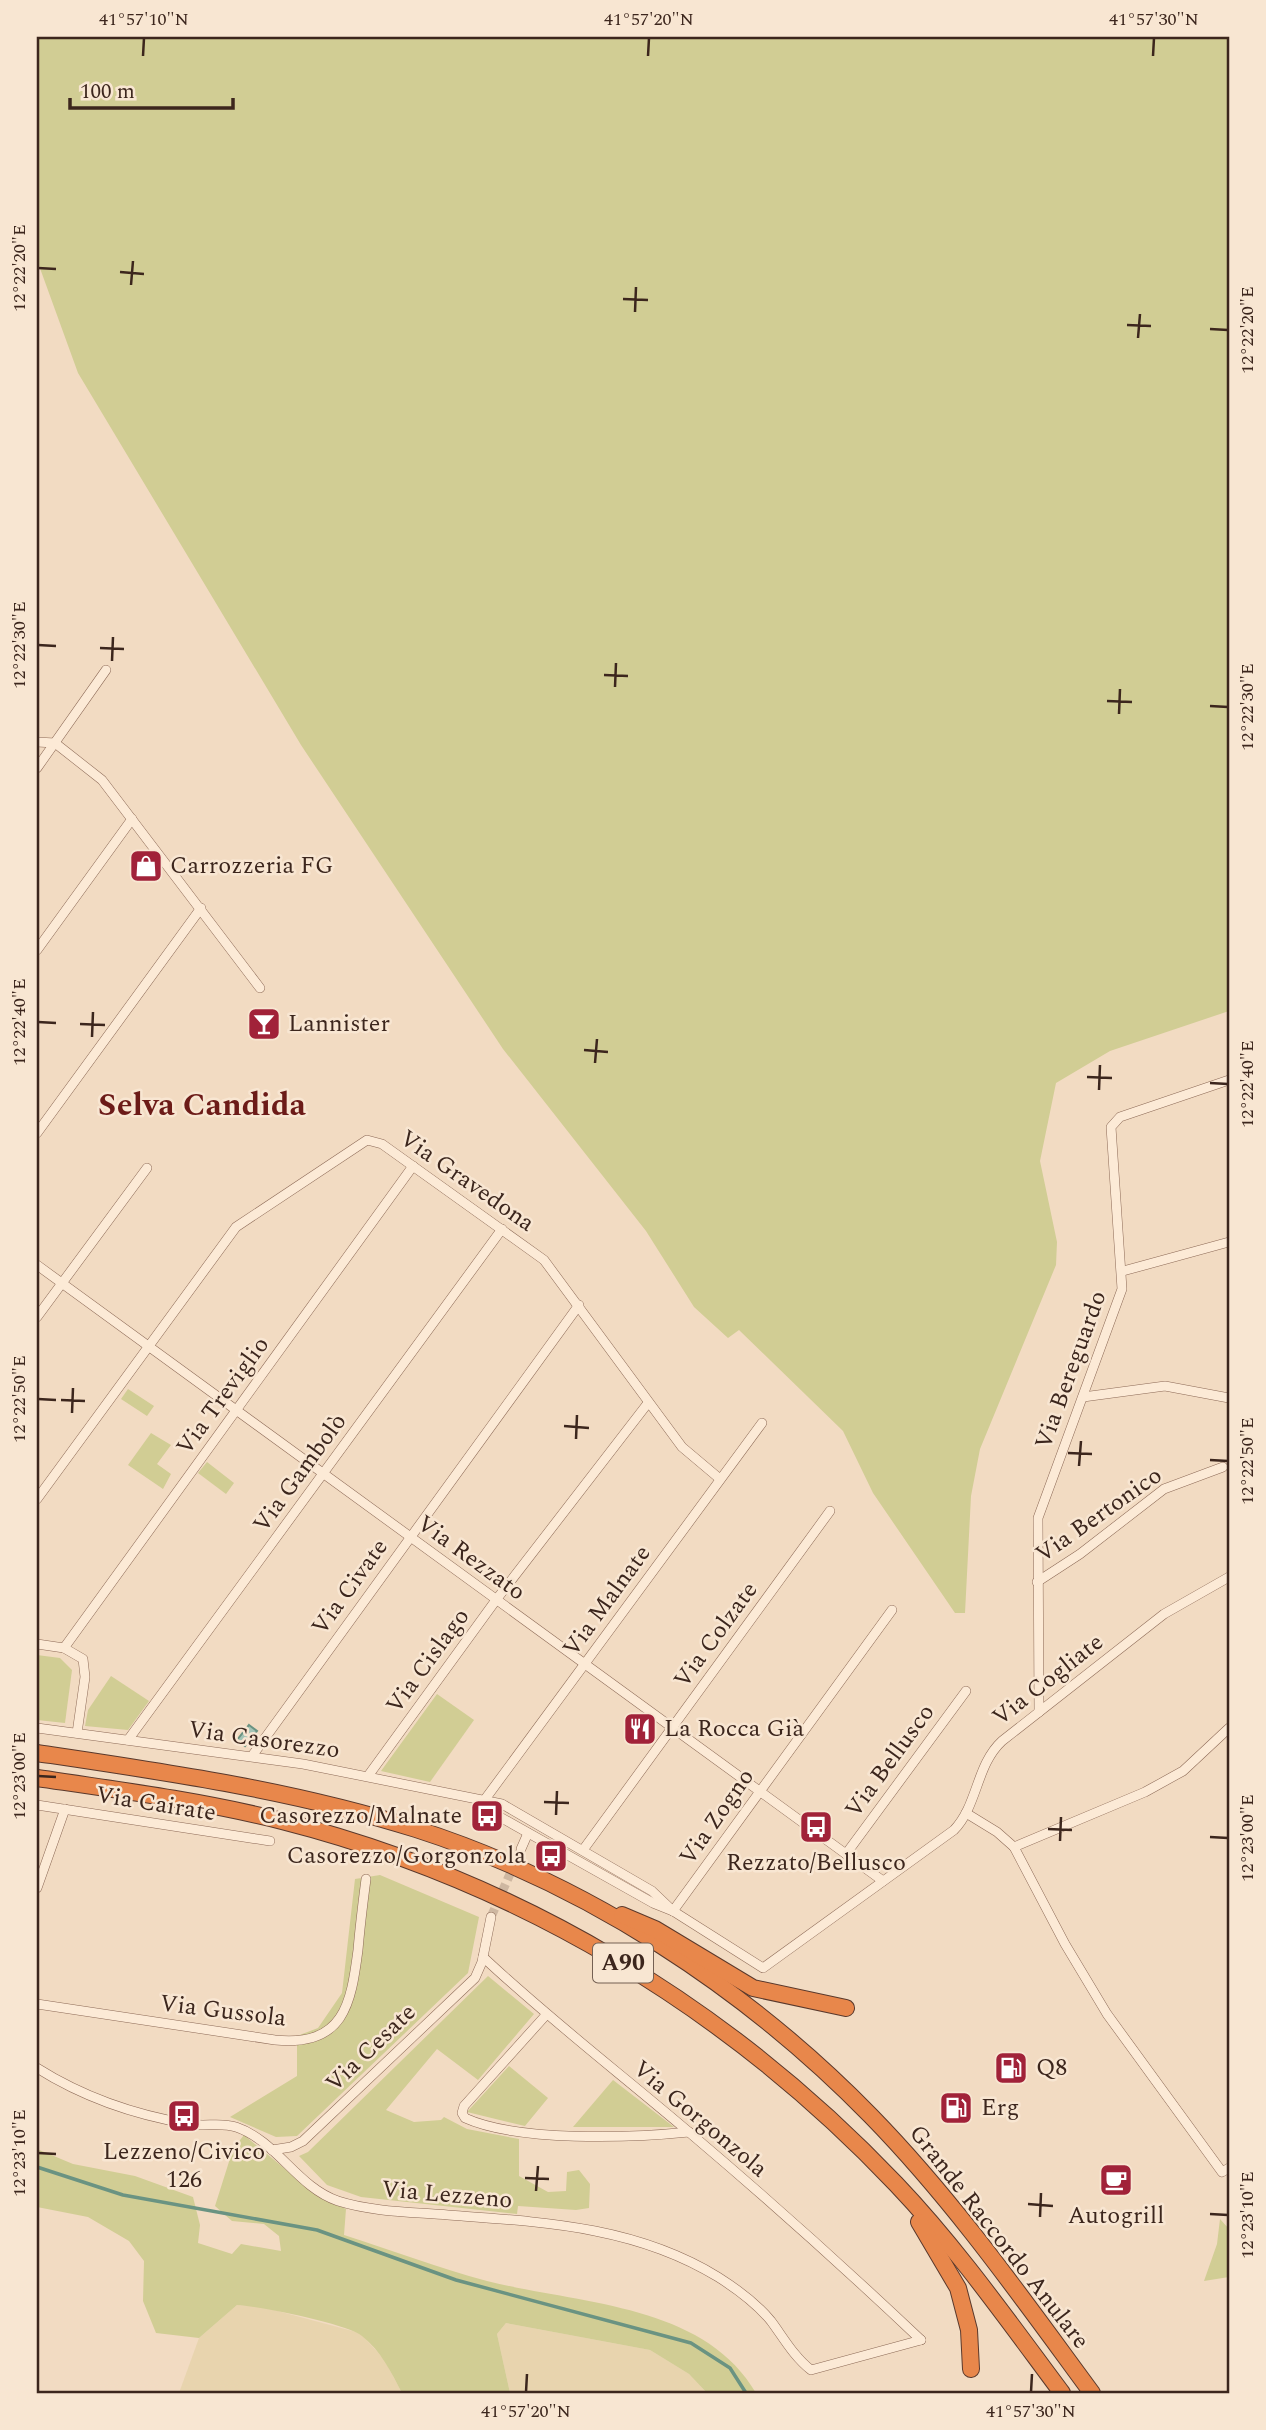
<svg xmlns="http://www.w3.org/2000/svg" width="1266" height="2430" viewBox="0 0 1266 2430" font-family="Spectral,serif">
<rect width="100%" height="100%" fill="#f2dbc2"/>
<!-- farmland -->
<g fill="#e8d4ae">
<path d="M237,2305l22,1 101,27 24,26 18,34h-223l20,-55z"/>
<path d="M506,2323l144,27 39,24 18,19h-197l-13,-59z"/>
</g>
<!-- green -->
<g fill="#d1cd94">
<path d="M37,37h1192v974l-119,40 -54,32 -16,78 17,81 -1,23 -76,184 -9,47 -6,117h-10l-82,-120 -30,-62 -104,-101 -11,8 -34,-31 -48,-76 -143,-182 -202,-304 -223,-372 -41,-113z"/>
<path d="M128,1389l26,17 -7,10 -26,-17z"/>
<path d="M151,1433l20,12 -14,19 14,10 -8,15 -35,-24z"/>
<path d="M207,1462l27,21 -8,11 -28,-21z"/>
<path d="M37,1655l23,3 12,12 -7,53 -28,-3z"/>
<path d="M111,1676l38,25 -21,29 -43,-4 3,-16z"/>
<path d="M437,1694l37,26 -44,62 -49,-11z"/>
<path d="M380,1875l99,42 -11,56 -171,163 -21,1 -46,-20 67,-41v-40l21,-8 24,-35 13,-114z"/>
<path d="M488,1976l46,38 -56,66 -41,-31 -51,61 28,12 27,-2 3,-3 23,12 52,10v37l29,16 18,-1 1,-19 12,-2 11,14 -1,24 -13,2 -58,-4 -1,8 -156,-17 -34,-12 -28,-29 9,-4z"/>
<path d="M509,2066l39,32 -23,28 -58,-14z"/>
<path d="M613,2080l61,47h-101z"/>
<path d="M244,2135l69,57 33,17 -2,26c47,15 95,33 143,46 90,23 217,22 269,112h-49l-18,-19 -39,-24 -144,-27 -9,11 13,59h-108c-11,-21 -21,-42 -40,-57 -14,-12 -104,-30 -125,-31l-38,33 -43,-5 -13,-32 1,-40 -15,-20 -41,-24 -51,-10v-58l36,15 62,12 58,21 7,28 -2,18 34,11 9,-10 40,7 -2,-15 -15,-12 -32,-3 -17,-15 18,-57z"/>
<path d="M1220,2219l9,10v48l-25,4 13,-37z"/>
</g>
<!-- water -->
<path fill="#a4c4b5" stroke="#6a9382" stroke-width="2" d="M249,1725l8,6 -12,15 -8,-6z"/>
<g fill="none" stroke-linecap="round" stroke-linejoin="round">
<!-- stream -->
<path stroke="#6a9382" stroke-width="3.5" d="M37,2167l86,28 194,35 139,50 235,63 39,25 16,25"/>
<!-- minor-tunnel -->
<path stroke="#ceb7a1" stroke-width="9" stroke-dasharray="9 4.5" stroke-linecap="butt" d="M491,1917l30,-68"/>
<defs>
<g id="minor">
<path d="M37,742l18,1 47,37 158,208"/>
<path d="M37,768l69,-98"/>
<path d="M37,950l95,-131"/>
<path d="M37,1133l164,-225"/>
<path d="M37,1265l846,616"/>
<path d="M1123,1271l106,-29"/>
<path d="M37,1317l110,-149"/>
<path d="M1083,1397l82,-11 64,12"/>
<path d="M37,1499l199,-272 131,-87 15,4 162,116 138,187 38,32"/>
<path d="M1037,1582l43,-28 84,-65 59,-22"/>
<path d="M37,1644l27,4 19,11 2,18 -8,56"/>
<path d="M64,1648l349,-482"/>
<path d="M1039,1712l-1,-194 84,-229 -11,-162 9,-10 109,-37"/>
<path d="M37,1728l266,36 199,40 150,87 21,20"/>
<path d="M128,1740l374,-511"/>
<path d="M252,1756l327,-451"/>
<path d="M368,1776l128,-176 152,-197"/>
<path d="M483,1802l17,15 153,86 20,8 90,57 191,-138c24,-25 22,-65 48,-89l162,-127 65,-37"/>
<path d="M483,1802l279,-379"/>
<path d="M37,1805l233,36"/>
<path d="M966,1813l31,19 17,15 51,97 42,70 115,158 7,-4"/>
<path d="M1014,1847l131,-55 38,-21 46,-43"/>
<path d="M521,1849l7,-16"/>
<path d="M583,1850l247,-339"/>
<path d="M846,1854l120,-163"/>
<path d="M37,1888l28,-79"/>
<path d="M673,1911l219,-301"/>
<path d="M483,1957c66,62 138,117 207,176 79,67 156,136 231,207"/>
<path d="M37,2004l238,36c69,7 76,-36 83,-90 2,-24 5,-48 8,-71"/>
<path d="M546,2015l-82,91 -2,7 3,5c53,24 165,20 224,14"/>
<path d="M37,2068c46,29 98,47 152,56 16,3 32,-2 47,3 41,14 61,60 102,74 35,11 74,11 110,14 94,7 187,11 270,62 19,12 39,27 53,44 12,16 23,36 40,49l110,-30"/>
<path d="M272,2150l19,-3 12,-6 172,-163 7,-16 9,-45"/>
</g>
<g id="motorway">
<path d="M37,1753c128,19 255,37 379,76 171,55 330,159 455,287 83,85 151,182 221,277"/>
<path d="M37,1778c82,12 165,23 245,43 236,60 446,186 614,363 61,64 113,138 166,209"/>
<path d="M622,1915l33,14 98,59 93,20"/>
<path d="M919,2222l39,66 11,42 2,39"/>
</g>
</defs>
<!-- minor casing -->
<use href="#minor" stroke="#8d6a57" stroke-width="10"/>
<!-- motorway casing -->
<use href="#motorway" stroke="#5a392c" stroke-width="18"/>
<!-- minor -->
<use href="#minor" stroke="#fcead6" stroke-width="9"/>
<!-- motorway -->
<use href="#motorway" stroke="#e8874b" stroke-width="16"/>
</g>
<!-- ticks -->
<path fill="none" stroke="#3c261d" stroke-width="2.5" d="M143,56l1,-18M648,56l1,-18M1153,56l1,-18M38,268l18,1M120,272l24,2M131,285l2,-24M623,299l25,1M635,312l1,-25M1127,325l24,1M1210,329l18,1M1138,338l2,-24M38,645l18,1M100,648l24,1M112,661l1,-24M604,675l24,1M615,687l1,-24M1107,701l25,1M1210,706l18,1M1119,714l1,-25M38,1022l18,1M80,1024l25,1M92,1037l1,-25M584,1050l24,2M595,1063l2,-24M1087,1077l25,1M1210,1083l18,1M1099,1090l1,-25M38,1399l18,1M61,1400l24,1M72,1413l1,-25M564,1426l25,2M576,1439l1,-24M1068,1453l24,1M1210,1460l18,1M1079,1466l2,-25M38,1776l18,1M544,1802l25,1M556,1815l1,-24M1048,1829l24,1M1210,1837l18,1M1060,1841l1,-24M38,2153l18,1M525,2178l24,1M536,2191l2,-25M1028,2204l25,2M1210,2214l18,1M1040,2217l1,-24M526,2392l1,-18M1031,2392l1,-18"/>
<!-- icons -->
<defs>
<symbol id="shop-square" viewBox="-11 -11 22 22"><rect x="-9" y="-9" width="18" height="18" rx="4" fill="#a12239" stroke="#f8e6d2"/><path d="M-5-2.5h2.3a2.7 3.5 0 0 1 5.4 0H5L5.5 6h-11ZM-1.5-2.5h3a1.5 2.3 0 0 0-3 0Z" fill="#fff"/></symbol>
<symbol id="bar-square" viewBox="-11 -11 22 22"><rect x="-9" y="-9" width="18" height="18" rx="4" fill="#a12239" stroke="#f8e6d2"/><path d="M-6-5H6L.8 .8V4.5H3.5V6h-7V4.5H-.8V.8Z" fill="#fff"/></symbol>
<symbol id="restaurant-square" viewBox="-11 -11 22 22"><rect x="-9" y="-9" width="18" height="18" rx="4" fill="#a12239" stroke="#f8e6d2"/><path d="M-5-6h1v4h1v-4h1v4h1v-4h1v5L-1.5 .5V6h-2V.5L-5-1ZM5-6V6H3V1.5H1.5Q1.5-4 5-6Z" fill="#fff"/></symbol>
<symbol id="bus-square" viewBox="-11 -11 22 22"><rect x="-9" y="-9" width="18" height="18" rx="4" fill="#a12239" stroke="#f8e6d2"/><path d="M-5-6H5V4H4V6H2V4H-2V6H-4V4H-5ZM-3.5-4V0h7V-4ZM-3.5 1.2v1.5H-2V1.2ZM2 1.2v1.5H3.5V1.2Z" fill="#fff"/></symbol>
<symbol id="fuel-square" viewBox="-11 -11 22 22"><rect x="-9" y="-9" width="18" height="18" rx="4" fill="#a12239" stroke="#f8e6d2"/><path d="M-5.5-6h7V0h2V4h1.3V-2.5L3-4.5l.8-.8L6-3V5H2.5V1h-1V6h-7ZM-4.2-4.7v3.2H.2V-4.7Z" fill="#fff"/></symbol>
<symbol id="cafe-square" viewBox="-11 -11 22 22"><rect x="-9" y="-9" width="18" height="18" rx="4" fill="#a12239" stroke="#f8e6d2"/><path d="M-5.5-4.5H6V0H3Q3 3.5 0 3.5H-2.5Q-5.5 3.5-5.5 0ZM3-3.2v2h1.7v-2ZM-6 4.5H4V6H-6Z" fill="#fff"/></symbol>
</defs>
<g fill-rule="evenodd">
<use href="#shop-square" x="127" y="847" width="38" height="38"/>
<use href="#bar-square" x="245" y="1005" width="38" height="38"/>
<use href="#restaurant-square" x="621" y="1710" width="38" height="38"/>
<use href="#bus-square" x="468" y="1797" width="38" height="38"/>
<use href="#bus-square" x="797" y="1808" width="38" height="38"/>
<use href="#bus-square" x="532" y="1837" width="38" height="38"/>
<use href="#fuel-square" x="992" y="2049" width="38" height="38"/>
<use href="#fuel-square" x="937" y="2089" width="38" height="38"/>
<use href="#bus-square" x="165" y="2097" width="38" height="38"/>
<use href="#cafe-square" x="1097" y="2161" width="38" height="38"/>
</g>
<g text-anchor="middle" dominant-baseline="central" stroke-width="5" stroke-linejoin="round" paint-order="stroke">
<!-- shield labels -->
<rect fill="#f8e6d2" stroke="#746053" stroke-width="2" x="593" y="1943.5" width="60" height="39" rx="5"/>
<g font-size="23" font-weight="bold" fill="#3c261d">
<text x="623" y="1963">A90</text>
</g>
<!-- poi labels -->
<g font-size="24" fill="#3c261d" stroke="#f8e6d2" text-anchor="start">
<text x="170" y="866">Carrozzeria FG</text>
<text x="288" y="1024">Lannister</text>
<text x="664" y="1729">La Rocca Già</text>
<text x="462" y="1816" text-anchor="end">Casorezzo/Malnate</text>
<text x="526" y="1856" text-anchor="end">Casorezzo/Gorgonzola</text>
<text x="816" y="1863" text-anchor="middle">Rezzato/Bellusco</text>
<text x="1036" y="2068">Q8</text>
<text x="981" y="2108">Erg</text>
<text x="184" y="2152" text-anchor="middle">Lezzeno/Civico<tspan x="184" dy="28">126</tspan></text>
<text x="1116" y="2216" text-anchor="middle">Autogrill</text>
</g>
<!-- street labels -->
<g font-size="24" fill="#3c261d" stroke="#f8e6d2">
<text transform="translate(467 1181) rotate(35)">Via Gravedona</text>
<text transform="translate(1071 1370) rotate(-70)">Via Bereguardo</text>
<text transform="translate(223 1396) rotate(-54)">Via Treviglio</text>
<text transform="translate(300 1473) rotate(-54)">Via Gambolò</text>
<text transform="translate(1099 1515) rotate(-35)">Via Bertonico</text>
<text transform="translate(471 1558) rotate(36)">Via Rezzato</text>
<text transform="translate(350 1587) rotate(-54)">Via Civate</text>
<text transform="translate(607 1601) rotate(-54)">Via Malnate</text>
<text transform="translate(716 1635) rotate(-54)">Via Colzate</text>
<text transform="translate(428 1661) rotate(-54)">Via Cislago</text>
<text transform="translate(1048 1680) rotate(-38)">Via Cogliate</text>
<text transform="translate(264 1740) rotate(8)">Via Casorezzo</text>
<text transform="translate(890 1761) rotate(-54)">Via Bellusco</text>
<text transform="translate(156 1804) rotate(9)">Via Cairate</text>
<text transform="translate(717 1817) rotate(-55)">Via Zogno</text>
<text transform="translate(223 2011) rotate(7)">Via Gussola</text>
<text transform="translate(371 2048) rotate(-44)">Via Cesate</text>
<text transform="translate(700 2119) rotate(40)">Via Gorgonzola</text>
<text transform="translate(447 2195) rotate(5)">Via Lezzeno</text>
<text transform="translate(999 2237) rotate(52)">Grande Raccordo Anulare</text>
</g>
<!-- district labels -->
<g font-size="32" font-weight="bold" fill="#6c1b18" stroke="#f8e6d2">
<text x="202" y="1105">Selva Candida</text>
</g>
</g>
<!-- border -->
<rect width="1266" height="2430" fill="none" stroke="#f8e6d2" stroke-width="77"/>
<!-- scale -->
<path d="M70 98v10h163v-10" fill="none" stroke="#3c261d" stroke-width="3.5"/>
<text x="80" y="98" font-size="21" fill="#3c261d" stroke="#f8e6d2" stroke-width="5" paint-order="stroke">100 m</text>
<rect x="38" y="38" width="1190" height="2354" fill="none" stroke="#3c261d" stroke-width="2.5"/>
<g font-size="18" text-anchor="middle" fill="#3c261d">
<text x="144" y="25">41°57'10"N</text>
<text x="649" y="25">41°57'20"N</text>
<text x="1154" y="25">41°57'30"N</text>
<text transform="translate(19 268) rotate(-90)" y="6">12°22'20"E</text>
<text transform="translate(1247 330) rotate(-90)" y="6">12°22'20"E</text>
<text transform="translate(19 645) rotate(-90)" y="6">12°22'30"E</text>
<text transform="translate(1247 707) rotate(-90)" y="6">12°22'30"E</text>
<text transform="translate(19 1022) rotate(-90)" y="6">12°22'40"E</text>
<text transform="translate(1247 1084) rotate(-90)" y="6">12°22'40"E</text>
<text transform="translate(19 1399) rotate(-90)" y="6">12°22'50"E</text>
<text transform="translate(1247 1461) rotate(-90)" y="6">12°22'50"E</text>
<text transform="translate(19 1776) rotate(-90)" y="6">12°23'00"E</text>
<text transform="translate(1247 1838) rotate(-90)" y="6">12°23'00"E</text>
<text transform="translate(19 2153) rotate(-90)" y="6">12°23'10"E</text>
<text transform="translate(1247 2215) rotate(-90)" y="6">12°23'10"E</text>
<text x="526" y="2417">41°57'20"N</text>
<text x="1031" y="2417">41°57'30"N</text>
</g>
</svg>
